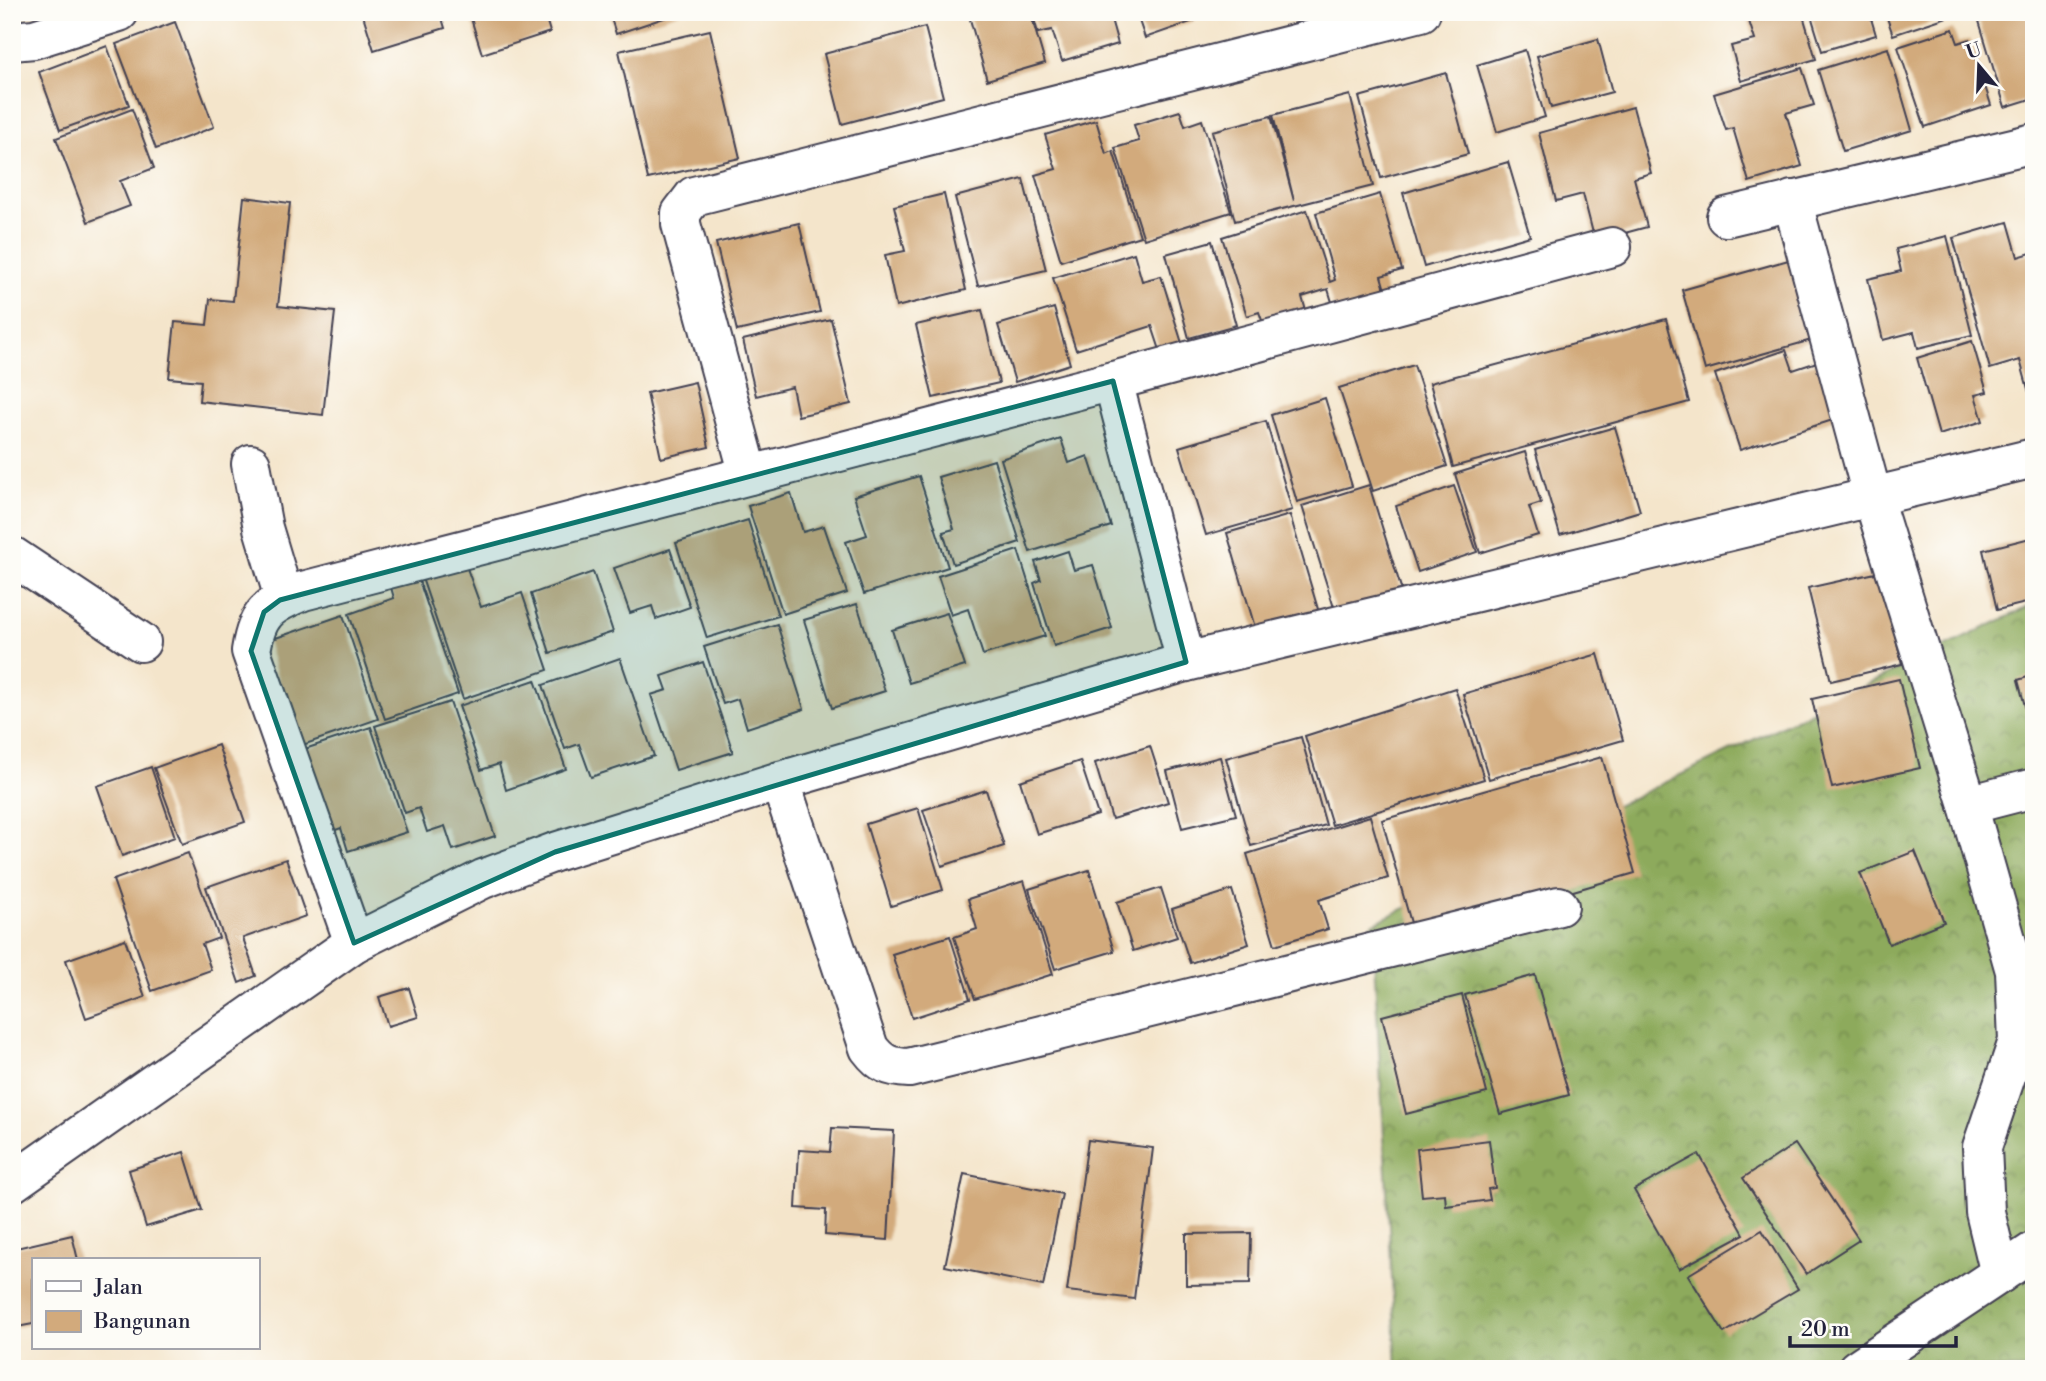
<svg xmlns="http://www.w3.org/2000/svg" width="2046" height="1381" viewBox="0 0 2046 1381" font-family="'Libre Bodoni',serif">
<defs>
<pattern id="forest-crowns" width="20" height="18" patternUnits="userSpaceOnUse" patternTransform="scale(1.75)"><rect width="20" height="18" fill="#8daa5c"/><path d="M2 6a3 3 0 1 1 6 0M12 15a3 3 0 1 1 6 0" fill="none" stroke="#738a4d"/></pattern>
</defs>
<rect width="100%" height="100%" fill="#fdfcf7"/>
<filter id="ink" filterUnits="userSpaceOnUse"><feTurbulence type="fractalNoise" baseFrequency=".0143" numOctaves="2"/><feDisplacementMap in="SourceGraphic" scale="14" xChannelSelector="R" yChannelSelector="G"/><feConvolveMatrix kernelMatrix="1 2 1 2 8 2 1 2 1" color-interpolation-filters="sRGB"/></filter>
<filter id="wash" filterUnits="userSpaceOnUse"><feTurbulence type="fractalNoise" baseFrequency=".00686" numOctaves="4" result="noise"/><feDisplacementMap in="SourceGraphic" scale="28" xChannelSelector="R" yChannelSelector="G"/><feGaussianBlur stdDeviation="1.57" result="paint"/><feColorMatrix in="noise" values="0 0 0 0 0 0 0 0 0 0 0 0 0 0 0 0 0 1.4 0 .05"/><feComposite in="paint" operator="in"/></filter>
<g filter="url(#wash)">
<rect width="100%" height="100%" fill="#f4e5cb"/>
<!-- forest -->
<path fill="url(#forest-crowns)" stroke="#58664c" stroke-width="2" d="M2034,604v765h-637l-25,-445z"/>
<g id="blocks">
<!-- building -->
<g fill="#d2aa7c">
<path d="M362,12h78l5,16 -71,22z"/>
<path d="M469,12h75l6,20 -68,22z"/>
<path d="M609,12h70v1l-63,21z"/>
<path d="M968,12h62l15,51 -58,17z"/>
<path d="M1032,12h77l9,32 -56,17 -10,-31 -14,3z"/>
<path d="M1136,12h55l3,9 -49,17z"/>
<path d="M1746,12h56l14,47 -75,22 -10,-35 24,-6z"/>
<path d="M1810,12h59l7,23 -54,16z"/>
<path d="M1885,12h74v1l-66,22z"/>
<path d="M2008,12h26v86l-29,9 -26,-86z"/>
<path d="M175,22l39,105 -58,22 -40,-105z"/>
<path d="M925,27l18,70 -101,27 -18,-70z"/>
<path d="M1953,29l5,14 12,-4 21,66 -66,22 -27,-80z"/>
<path d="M710,30l30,128 -92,21 -29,-128z"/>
<path d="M1598,39l14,53 -61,16 -14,-52z"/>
<path d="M107,46l22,59 -69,25 -21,-58z"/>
<path d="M1888,48l24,82 -69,21 -25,-81z"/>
<path d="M1525,50l20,67 -48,15 -20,-67z"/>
<path d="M1802,68l12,37 -28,8 16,53 -53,16 -16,-54 -7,2 -12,-36z"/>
<path d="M1446,73l22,81 -87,24 -22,-81z"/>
<path d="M1350,95l23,91 -138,35 -23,-90 59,-15 23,85 -21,-86z"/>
<path d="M1633,107l18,66 -17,5 13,49 -52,14 -12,-47 -27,7 -17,-68z"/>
<path d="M132,109l22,59 -34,13 10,25 -42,16 -32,-84z"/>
<path d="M1180,111l5,15 17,-6 29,92 -87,27 -29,-91 24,-7 -5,-16z"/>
<path d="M1096,120l10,34 7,-3 27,85 -79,25 -26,-86 21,-6 -11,-34z"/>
<path d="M1508,162l22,74 -106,31 -21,-74z"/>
<path d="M12,164l8,8 -8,8z"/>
<path d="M1023,179l23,91 -68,16 -23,-89z"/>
<path d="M944,194l22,96 -70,17 -11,-52 20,-4 -11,-45z"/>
<path d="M1380,194l22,76 -21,6 7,24 -52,15 -8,-26 -26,8 7,24 -42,13 -8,-22 -12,4 -25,-79 85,-27 23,72 5,-2 -19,-67z"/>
<path d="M244,197l46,6 -12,103 57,6 -12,103 -124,-14 2,-20 -32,-3 6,-56 32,3 3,-26 23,2z"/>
<path d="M2034,198v21h-1l-6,-19z"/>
<path d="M2008,222l10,35 16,-5 -1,155 -13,-47 -30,9 -37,-131z"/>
<path d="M799,223l21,89 -83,19 -21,-88z"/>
<path d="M1947,236l25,99 -54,13 -4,-16 -31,8 -15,-61 33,-8 -5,-22z"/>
<path d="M1212,241l24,84 -47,13 -23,-84z"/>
<path d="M1134,253l8,28 19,-5 25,80 -22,6 -12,-36 -76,24 -23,-72z"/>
<path d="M1792,259l23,80 -110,31 -23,-80z"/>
<path d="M1054,308l16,56 -55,18 -17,-57z"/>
<path d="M982,310l17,73 -66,15 -17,-73z"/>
<path d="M831,319l20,85 -53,12 -6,-29 -36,9 -13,-56z"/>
<path d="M1666,319l23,83 -236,65 -23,-84z"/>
<path d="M1972,341l15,51 -12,3 8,26 -44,14 -22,-77z"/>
<path d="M1786,350l7,20 33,-11 19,57 -105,34 -25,-76z"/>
<path d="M1414,365l33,101 -74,25 -34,-103z"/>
<path d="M695,382l14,65 -48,11 -14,-65z"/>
<path d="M1325,398l27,88 -55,16 -26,-87z"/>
<path d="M1266,421l26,89 -86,25 -27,-88z"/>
<path d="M1615,427l25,84 -80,24 -25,-85z"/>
<path d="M1061,439l8,24 19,-7 23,70 -81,26 -29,-93z"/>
<path d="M1525,452l16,51 -12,4 9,28 -58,18 -25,-79z"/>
<path d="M994,460l26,82 -67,22 -10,-32 11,-3 -16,-52z"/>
<path d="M919,476l29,91 -84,27 -18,-52 21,-7 -13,-39z"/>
<path d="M1369,485l37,119 -70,10 -34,-108z"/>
<path d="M1454,486l23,66 -59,20 -22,-66z"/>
<path d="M791,493l12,39 21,-6 23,67 -64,21 -35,-108z"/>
<path d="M1290,515l30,101 -63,18 -30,-101z"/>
<path d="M748,520l30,96 -71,22 -31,-95z"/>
<path d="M2034,537v64l-37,9 -14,-60z"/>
<path d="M670,549l20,58 -34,12 -4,-13 -22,7 -16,-45z"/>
<path d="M1018,550l27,86 -62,19 -15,-46 -17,6 -13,-39z"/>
<path d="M1068,551l6,19 19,-5 19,63 -58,18 -20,-63 7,-3 -6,-18z"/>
<path d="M464,560l17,47 41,-14 26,77 -85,29 -42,-124z"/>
<path d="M593,572l20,60 -63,21 -19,-59z"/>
<path d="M1880,572l22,92 -71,17 -23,-93z"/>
<path d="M417,575l41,119 -73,25 -36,-105 45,-16 -4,-14z"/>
<path d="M857,604l28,87 -53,17 -28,-88z"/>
<path d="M947,613l18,53 -56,17 -17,-53z"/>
<path d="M343,615l35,104 -81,28 -30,-106z"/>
<path d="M777,624l27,85 -57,19 -9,-29 -15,5 -19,-57z"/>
<path d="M1598,654l25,86 -134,39 -26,-85z"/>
<path d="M620,658l34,98 -63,21 -12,-33 -14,5 -22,-64z"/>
<path d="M703,662l30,90 -57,18 -25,-75 16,-5 -5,-14z"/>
<path d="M2034,675v61h-1l-15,-56z"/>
<path d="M1899,679l21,89 -88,20 -20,-89z"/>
<path d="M535,680l31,89 -60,21 -7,-26 -18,6 -22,-64z"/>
<path d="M1455,688l29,91 -152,46 -27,-89z"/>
<path d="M450,702l45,134 -42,14 -8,-24 -18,6 -8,-24 -14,5 -30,-87z"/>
<path d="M371,727l36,105 -59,19 -7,-23 -14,5 -28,-82z"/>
<path d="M1301,737l25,88 -75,21 -25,-88z"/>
<path d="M218,745l27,77 -63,22 -28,-76z"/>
<path d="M1150,746l18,56 -56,17 -17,-56z"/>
<path d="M1220,757l16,58 -54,13 -15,-57z"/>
<path d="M1602,757l33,116 -220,64 -33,-117z"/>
<path d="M1080,761l18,54 -61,19 -17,-53z"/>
<path d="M151,767l24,70 -53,19 -25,-70z"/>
<path d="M986,790l18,56 -62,20 -19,-56z"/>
<path d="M918,808l25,82 -52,16 -25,-82z"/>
<path d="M1370,816l18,62 -69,22 9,29 -53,16 -28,-91z"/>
<path d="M1915,851l29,71 -55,22 -29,-71z"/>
<path d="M188,853l31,85 -17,6 9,26 -59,21 -39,-111z"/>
<path d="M286,859l20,57 -63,22 13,38 -17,7 -33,-96z"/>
<path d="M1089,870l25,81 -59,18 -26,-80z"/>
<path d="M1024,881l29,93 -78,25 -21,-62 23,-8 -9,-30z"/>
<path d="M1161,888l16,49 -44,14 -16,-49z"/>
<path d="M1232,890l17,54 -59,19 -18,-54z"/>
<path d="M950,936l20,63 -58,19 -20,-64z"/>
<path d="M125,939l20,58 -59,21 -20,-58z"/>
<path d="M1535,975l34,120 -69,19 -35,-119z"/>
<path d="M409,988l9,29 -30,9 -9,-29z"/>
<path d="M1462,995l25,98 -81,21 -24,-98z"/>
<path d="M832,1128l62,3 -6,109 -63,-5 1,-25 -30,-2 3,-58 31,2z"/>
<path d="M1088,1140l65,8 -19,151 -67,-8z"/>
<path d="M1489,1140l6,48 -7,1 2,11 -44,6 -1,-12 -23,2 -5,-47z"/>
<path d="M1795,1144l64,96 -53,34 -63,-96z"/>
<path d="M184,1152l18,58 -56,17 -17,-57z"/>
<path d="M1699,1154l45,80 -65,35 -45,-79z"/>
<path d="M964,1174l98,20 -19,92 -98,-20z"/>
<path d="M1762,1230l36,59 -74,44 -36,-58z"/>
<path d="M1251,1233l-1,51 -64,1v-51z"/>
<path d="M72,1235l6,25h-45v64l-21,4v-79z"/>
</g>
</g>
</g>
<g filter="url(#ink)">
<use href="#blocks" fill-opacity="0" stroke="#423f51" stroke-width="2"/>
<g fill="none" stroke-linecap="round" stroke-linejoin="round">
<defs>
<g id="minor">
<path d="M12,41l22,-2 85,-27"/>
<path d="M1792,200l80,295 96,310 47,166 3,70 -36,106 3,65 15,62"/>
<path d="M1726,217l308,-74"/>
<path d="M251,464l12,64 21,70"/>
<path d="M749,475l-68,-251v-11l13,-17 727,-184"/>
<path d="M12,556l129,86"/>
<path d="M1186,662l-73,-281 499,-134"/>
<path d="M780,781l89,267c12,16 20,19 40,20l650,-162"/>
<path d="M1968,805l66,-17"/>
<path d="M354,943l-103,-292c6,-38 17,-46 52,-60l810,-210"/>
<path d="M12,1183l342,-240 129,-64 72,-27 225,-71 406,-119 848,-204"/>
<path d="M1857,1369l177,-118"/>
</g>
</defs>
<!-- minor casing -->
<use href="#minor" stroke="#423f51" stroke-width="42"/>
<!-- minor -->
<use href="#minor" stroke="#fff" stroke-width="38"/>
</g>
</g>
<!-- marked area -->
<path fill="#0f766e" fill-opacity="0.2" stroke="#0f766e" stroke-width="5" stroke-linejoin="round" d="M1113,381l73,281 -631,190 -201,91 -103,-292 13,-39 16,-12z"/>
<!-- margin -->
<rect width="2046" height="1381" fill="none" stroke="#fdfcf7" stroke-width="42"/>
<!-- legend -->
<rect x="32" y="1258" width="228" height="91" fill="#fdfcf7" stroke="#a5a5ac" stroke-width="2"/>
<rect x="46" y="1281" width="35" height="10" fill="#ffffff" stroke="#a5a5ac" stroke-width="2"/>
<text x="94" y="1294" font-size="21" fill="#22223b">Jalan</text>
<rect x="46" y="1311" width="35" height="21" fill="#d2aa7c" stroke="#a5a5ac" stroke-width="2"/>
<text x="94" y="1328" font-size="21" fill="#22223b">Bangunan</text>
<!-- north arrow -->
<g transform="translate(1979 66) rotate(341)" stroke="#fdfcf7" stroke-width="5" paint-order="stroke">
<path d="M0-5L12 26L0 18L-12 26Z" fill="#22223b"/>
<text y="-10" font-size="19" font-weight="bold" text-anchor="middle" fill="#22223b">U</text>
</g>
<!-- scale -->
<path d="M1790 1336v10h166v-10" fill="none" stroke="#22223b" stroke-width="3.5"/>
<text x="1801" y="1336" font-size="21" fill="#22223b" stroke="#fdfcf7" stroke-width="5" paint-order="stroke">20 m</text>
</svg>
